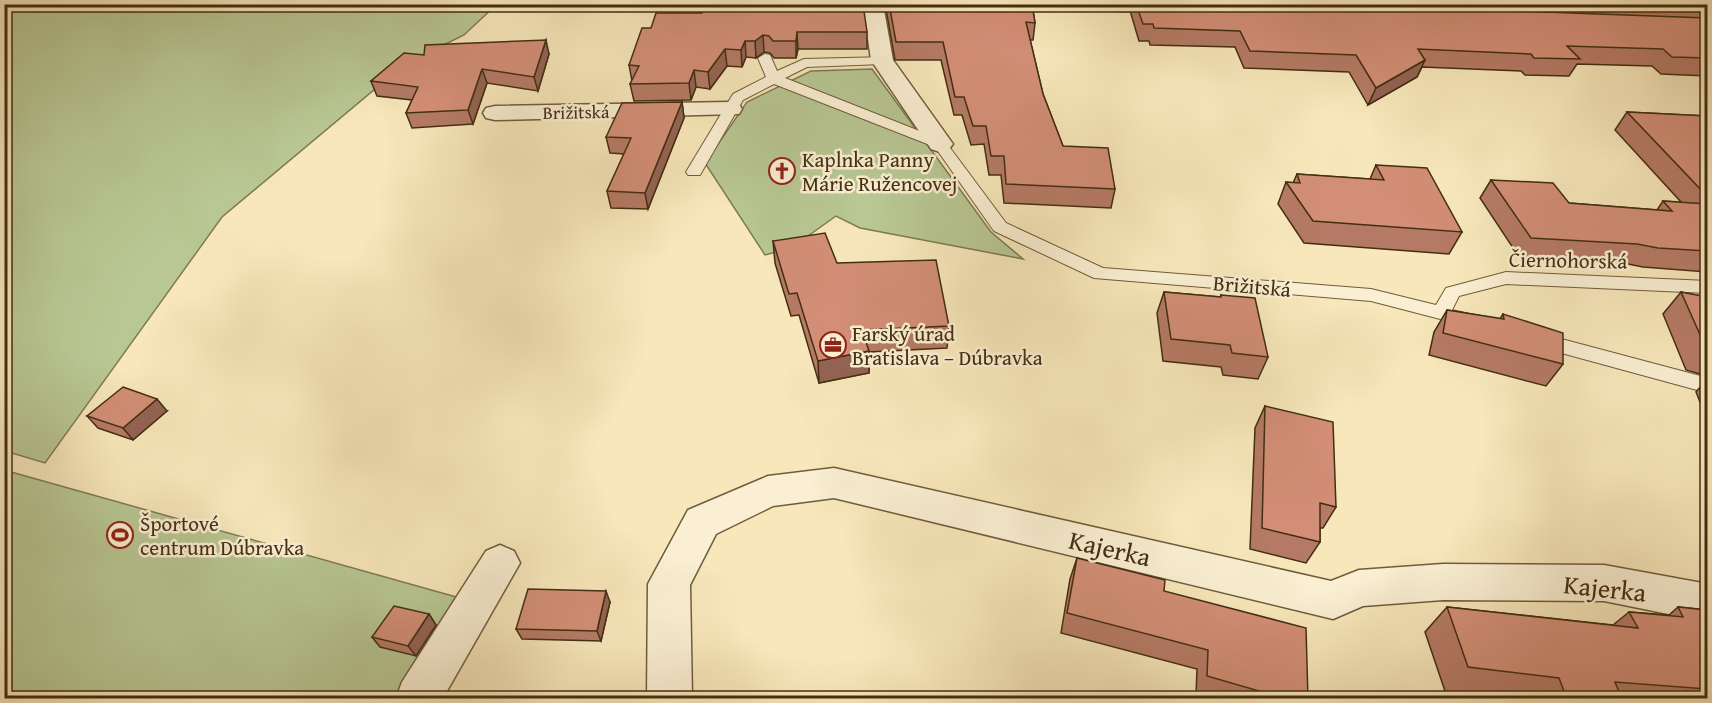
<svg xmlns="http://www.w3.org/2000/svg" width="1712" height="703" viewBox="0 0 1712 703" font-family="'Gentium Book Plus',serif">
<rect width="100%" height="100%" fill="#f7e7ba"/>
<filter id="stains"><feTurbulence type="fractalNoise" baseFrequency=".00333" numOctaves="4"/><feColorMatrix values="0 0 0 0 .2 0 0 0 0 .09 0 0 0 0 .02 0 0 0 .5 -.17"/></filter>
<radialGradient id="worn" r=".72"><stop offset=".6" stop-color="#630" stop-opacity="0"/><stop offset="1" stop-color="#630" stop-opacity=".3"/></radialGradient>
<!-- green -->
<g fill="#b8c793" stroke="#7e7a52" stroke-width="1.5">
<path d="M4,5h492l-32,30 -59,29 -183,153 -177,246 -40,-12z"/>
<path d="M872,69l119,163 32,27 -163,-31 -24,-12 -45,32 -26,7 -60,-92 42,-61 64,-31z"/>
<path d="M4,470l463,130 -63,98h-399z"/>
</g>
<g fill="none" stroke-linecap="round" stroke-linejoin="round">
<defs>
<g id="lane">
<path d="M765,54l5,1 7,16 27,-12 83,-2 2,3 -7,4 -75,3 -22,11 160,63 61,82 97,45 268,21 65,16 10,-17 60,-16 202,9v12l-202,-9 -47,12 -7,14 26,6 2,5 -2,5 -7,1 -100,-26 -277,-23 -100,-47 -59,-84 -161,-63 -31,16 -43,75h-12l-2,-3 47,-78 33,-17 -8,-19z"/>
<path d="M1539,333l169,45v15l-176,-48 -3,-5 3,-5z"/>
</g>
<g id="street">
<path d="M863,4h20l10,56 60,84 -4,5 -9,3 -9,-3 -60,-89z"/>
<path d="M1087,4h98l1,3 -3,4 -7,2 -79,-3z"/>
<path d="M730,102l9,2 3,5 -3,5 -244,6 -9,-2 -3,-5 3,-5 9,-2z"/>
<path d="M834,468l497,113 28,-11 84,-6 161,1 104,19v38l-104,-21 -161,-1 -80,6 -30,13 -499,-121 -61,8 -57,28 -26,51 2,113h-45l1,-114 40,-74 80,-34z"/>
<path d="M500,545l14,6 6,12 -77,135h-47l6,-16 84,-131z"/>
</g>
</defs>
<!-- lane casing -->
<use href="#lane" stroke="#705c3c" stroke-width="2"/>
<!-- street casing -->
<use href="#street" stroke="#705c3c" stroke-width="3"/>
<!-- lane -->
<use href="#lane" fill="#faefd2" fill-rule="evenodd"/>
<!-- street -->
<use href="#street" fill="#faefd2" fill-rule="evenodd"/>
</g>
<!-- wall -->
<g fill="#b57a65" stroke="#432e12" stroke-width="1.5">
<path d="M886,4h146l3,19 -2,17h-3l13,54 20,52 52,43 -4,19 -107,-5 -3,-28h-12l-5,-31 -13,1 -9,-30h-8l-13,-55h-46l-9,-51z"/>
<path d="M1132,4h200l202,8 -187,-8h360v72l-46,-2 -9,-8 -75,-2 -8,12 -44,-1 -4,-4 -99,-4 -5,10 -49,28 -19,-33 -105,-4 -9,-21 -85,-2 -1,-4h-10l-8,-27z"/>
<path d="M702,13l165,19v17h-69l-2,9h-22l-4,-5 -6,-1 -8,6 -10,-1 -4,10 -15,-1 -17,23 -14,-2 -5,13 -57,1 -4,-17 2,-3 -3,-16 22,-37z"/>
<path d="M549,54l-11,37 -51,-8 -14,41 -61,4 -6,-15 6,-13 -35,-4 -6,-15 53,-26z"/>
<path d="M682,102l2,16 -36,91 -37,-1 -4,-17 17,-37 -14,-1 -4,-16z"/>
<path d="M1627,112l80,4v156l-64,-5 -20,-4 -104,-6 -39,-59 11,-18 78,23 88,7 6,-9 18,1 -66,-72z"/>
<path d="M1376,165l86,67 -13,22 -145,-11 -26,-39 8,-22 7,1 4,-9 73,5z"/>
<path d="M773,241l64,22 112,63 -2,22 -78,4v21l-50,10 -20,-68 -8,1 -16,-53z"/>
<path d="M1164,292l56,5 1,-2 47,62 -10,22 -35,-4 -2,-8 -58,-6 -6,-48z"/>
<path d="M1681,292l26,5v79l-21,-6 -23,-56z"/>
<path d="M1447,310l53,9 3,-5 60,50 -17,22 -117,-31 5,-23z"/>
<path d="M1707,379v41l-11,-28z"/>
<path d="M1265,406l71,101 -13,21h-3v14l-14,21 -56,-14 5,-121z"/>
<path d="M167,411l-34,29 -35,-12 -11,-12z"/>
<path d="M1077,558l87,33 144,108h-101l-11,-4 1,-26 -136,-36 9,-54z"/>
<path d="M610,602l-9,39 -79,-2 -6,-10z"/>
<path d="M1447,607l166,18 16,-13 40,3 9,-8 29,3v89h-199l-63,-8 -20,-59z"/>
<path d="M429,614l7,11 -20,31 -36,-9 -8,-10z"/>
</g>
<!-- shaded-wall -->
<g fill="#936353" stroke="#432e12" stroke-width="1.5">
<path d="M797,32l1,17 -2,9v-17z"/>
<path d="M763,35l1,17 -8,6 -1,-17z"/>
<path d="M546,40l3,14 -11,37 -4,-14z"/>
<path d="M745,41l1,16 -4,10 -1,-17z"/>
<path d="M725,49l2,17 -17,23 -2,-17z"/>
<path d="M1425,60l-8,17 -49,28 8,-17z"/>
<path d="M482,69l5,14 -14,41 -5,-14z"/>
<path d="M694,70l2,17 -5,13 -2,-17z"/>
<path d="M682,102l2,16 -36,91 -3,-16z"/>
<path d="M869,351v22l-50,10 -1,-22z"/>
<path d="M157,399l10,12 -34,29 -10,-12z"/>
<path d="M606,591l4,11 -9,39 -4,-10z"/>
<path d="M429,614l7,11 -20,31 -8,-10z"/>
</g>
<!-- building -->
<g fill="#d28e76" stroke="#432e12" stroke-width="1.5">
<path d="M704,4h159l4,28h-70l-1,9h-23l-4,-5 -6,-1 -8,6h-10l-4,9 -16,-1 -17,23 -14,-2 -5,13 -59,1 9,-18 -10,-1 13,-37h9l5,-15h46z"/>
<path d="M889,4h143l3,19 -9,-1 17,72 20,52 45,2 7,41 -109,-5 -2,-28h-13l-5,-30h-13l-9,-29h-9l-12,-55h-47z"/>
<path d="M1136,4h196l375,14v40l-35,-1 -9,-8 -96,-3 13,13 -46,-1 -3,-4 -113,-5 7,11 -49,28 -20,-33 -106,-4 -10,-20 -86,-3 -1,-4h-10z"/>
<path d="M546,40l-12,37 -52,-8 -14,41 -62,3 12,-26 -47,-6 33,-28 20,2 1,-10z"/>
<path d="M682,102l-37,91 -38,-2 24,-53 -25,-1 16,-34z"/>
<path d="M1627,112l80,4v80z"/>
<path d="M1376,165l51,3 35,64 -149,-11 -27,-39 14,1 -3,-9 87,6z"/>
<path d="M1491,180l62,3 16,20 103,8 -9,-10 44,3v47l-49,-3 -21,-4 -106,-6z"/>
<path d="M825,233l12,30 99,-3 13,66 -87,4 7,21 -51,10 -21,-68 -8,1 -16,-53z"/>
<path d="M1164,292l57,5v-2l34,3 13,59 -36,-4 -2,-8 -59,-6z"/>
<path d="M1681,292l26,5v51h-1z"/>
<path d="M1447,310l57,9 -1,-5 60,19v31l-120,-31z"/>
<path d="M123,387l34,12 -34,29 -36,-12z"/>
<path d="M1265,406l68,16 3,85 -16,-4v39l-58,-14z"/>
<path d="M1077,558l88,22 -1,11 142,37 2,71h-21l-80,-23 1,-26 -141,-37z"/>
<path d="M528,589l78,2 -9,40 -81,-2z"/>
<path d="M394,606l35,8 -21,32 -36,-9z"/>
<path d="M1447,607l191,21 -9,-16 54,5 -5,-10 29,3v79l-92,-7 7,17h-55l-8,-21 -91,-11z"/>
</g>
<!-- icons -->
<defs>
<symbol id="church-ring" viewBox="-11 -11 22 22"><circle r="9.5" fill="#faefd2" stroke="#8f2418" stroke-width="1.5"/><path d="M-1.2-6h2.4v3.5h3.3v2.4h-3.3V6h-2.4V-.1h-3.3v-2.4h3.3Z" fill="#8f2418"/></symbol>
<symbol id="office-ring" viewBox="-11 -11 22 22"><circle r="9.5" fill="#faefd2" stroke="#8f2418" stroke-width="1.5"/><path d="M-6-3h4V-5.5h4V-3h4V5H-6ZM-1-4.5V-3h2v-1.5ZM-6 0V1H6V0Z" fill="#8f2418"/></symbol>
<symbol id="stadium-ring" viewBox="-11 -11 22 22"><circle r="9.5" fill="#faefd2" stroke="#8f2418" stroke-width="1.5"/><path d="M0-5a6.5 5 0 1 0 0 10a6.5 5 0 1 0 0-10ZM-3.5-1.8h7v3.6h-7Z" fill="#8f2418"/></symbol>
</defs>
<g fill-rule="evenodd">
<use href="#church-ring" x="767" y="156" width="30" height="30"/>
<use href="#office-ring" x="818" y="330" width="30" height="30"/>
<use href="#stadium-ring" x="105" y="520" width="30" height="30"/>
</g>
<g text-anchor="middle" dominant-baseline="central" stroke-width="5" stroke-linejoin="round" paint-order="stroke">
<!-- far-street labels -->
<g font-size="18" fill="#432e12" stroke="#faefd2">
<text transform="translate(576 112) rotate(-1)">Brižitská</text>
</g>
<!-- poi labels -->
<g font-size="21" fill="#432e12" stroke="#faefd2" text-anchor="start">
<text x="802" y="159">Kaplnka Panny<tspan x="802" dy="24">Márie Ružencovej</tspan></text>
<text x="852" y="333">Farský úrad<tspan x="852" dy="24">Bratislava – Dúbravka</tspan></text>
<text x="140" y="523">Športové<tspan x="140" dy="24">centrum Dúbravka</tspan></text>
</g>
<!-- street labels -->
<g font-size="21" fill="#432e12" stroke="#faefd2">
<text transform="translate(1568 260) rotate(1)">Čiernohorská</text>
<text transform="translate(1252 286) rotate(5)">Brižitská</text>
</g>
<!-- near-street labels -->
<g font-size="26" fill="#432e12" stroke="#faefd2">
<text transform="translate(1110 548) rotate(13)">Kajerka</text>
<text transform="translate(1605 588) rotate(6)">Kajerka</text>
</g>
</g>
<!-- margin -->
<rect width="1712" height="703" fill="none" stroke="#f7e7ba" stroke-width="24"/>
<rect x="6" y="6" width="1700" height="691" fill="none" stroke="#432e12" stroke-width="3"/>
<rect x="12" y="12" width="1688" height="679" fill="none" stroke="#432e12" stroke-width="1.5"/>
<rect width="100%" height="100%" filter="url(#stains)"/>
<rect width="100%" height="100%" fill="url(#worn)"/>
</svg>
